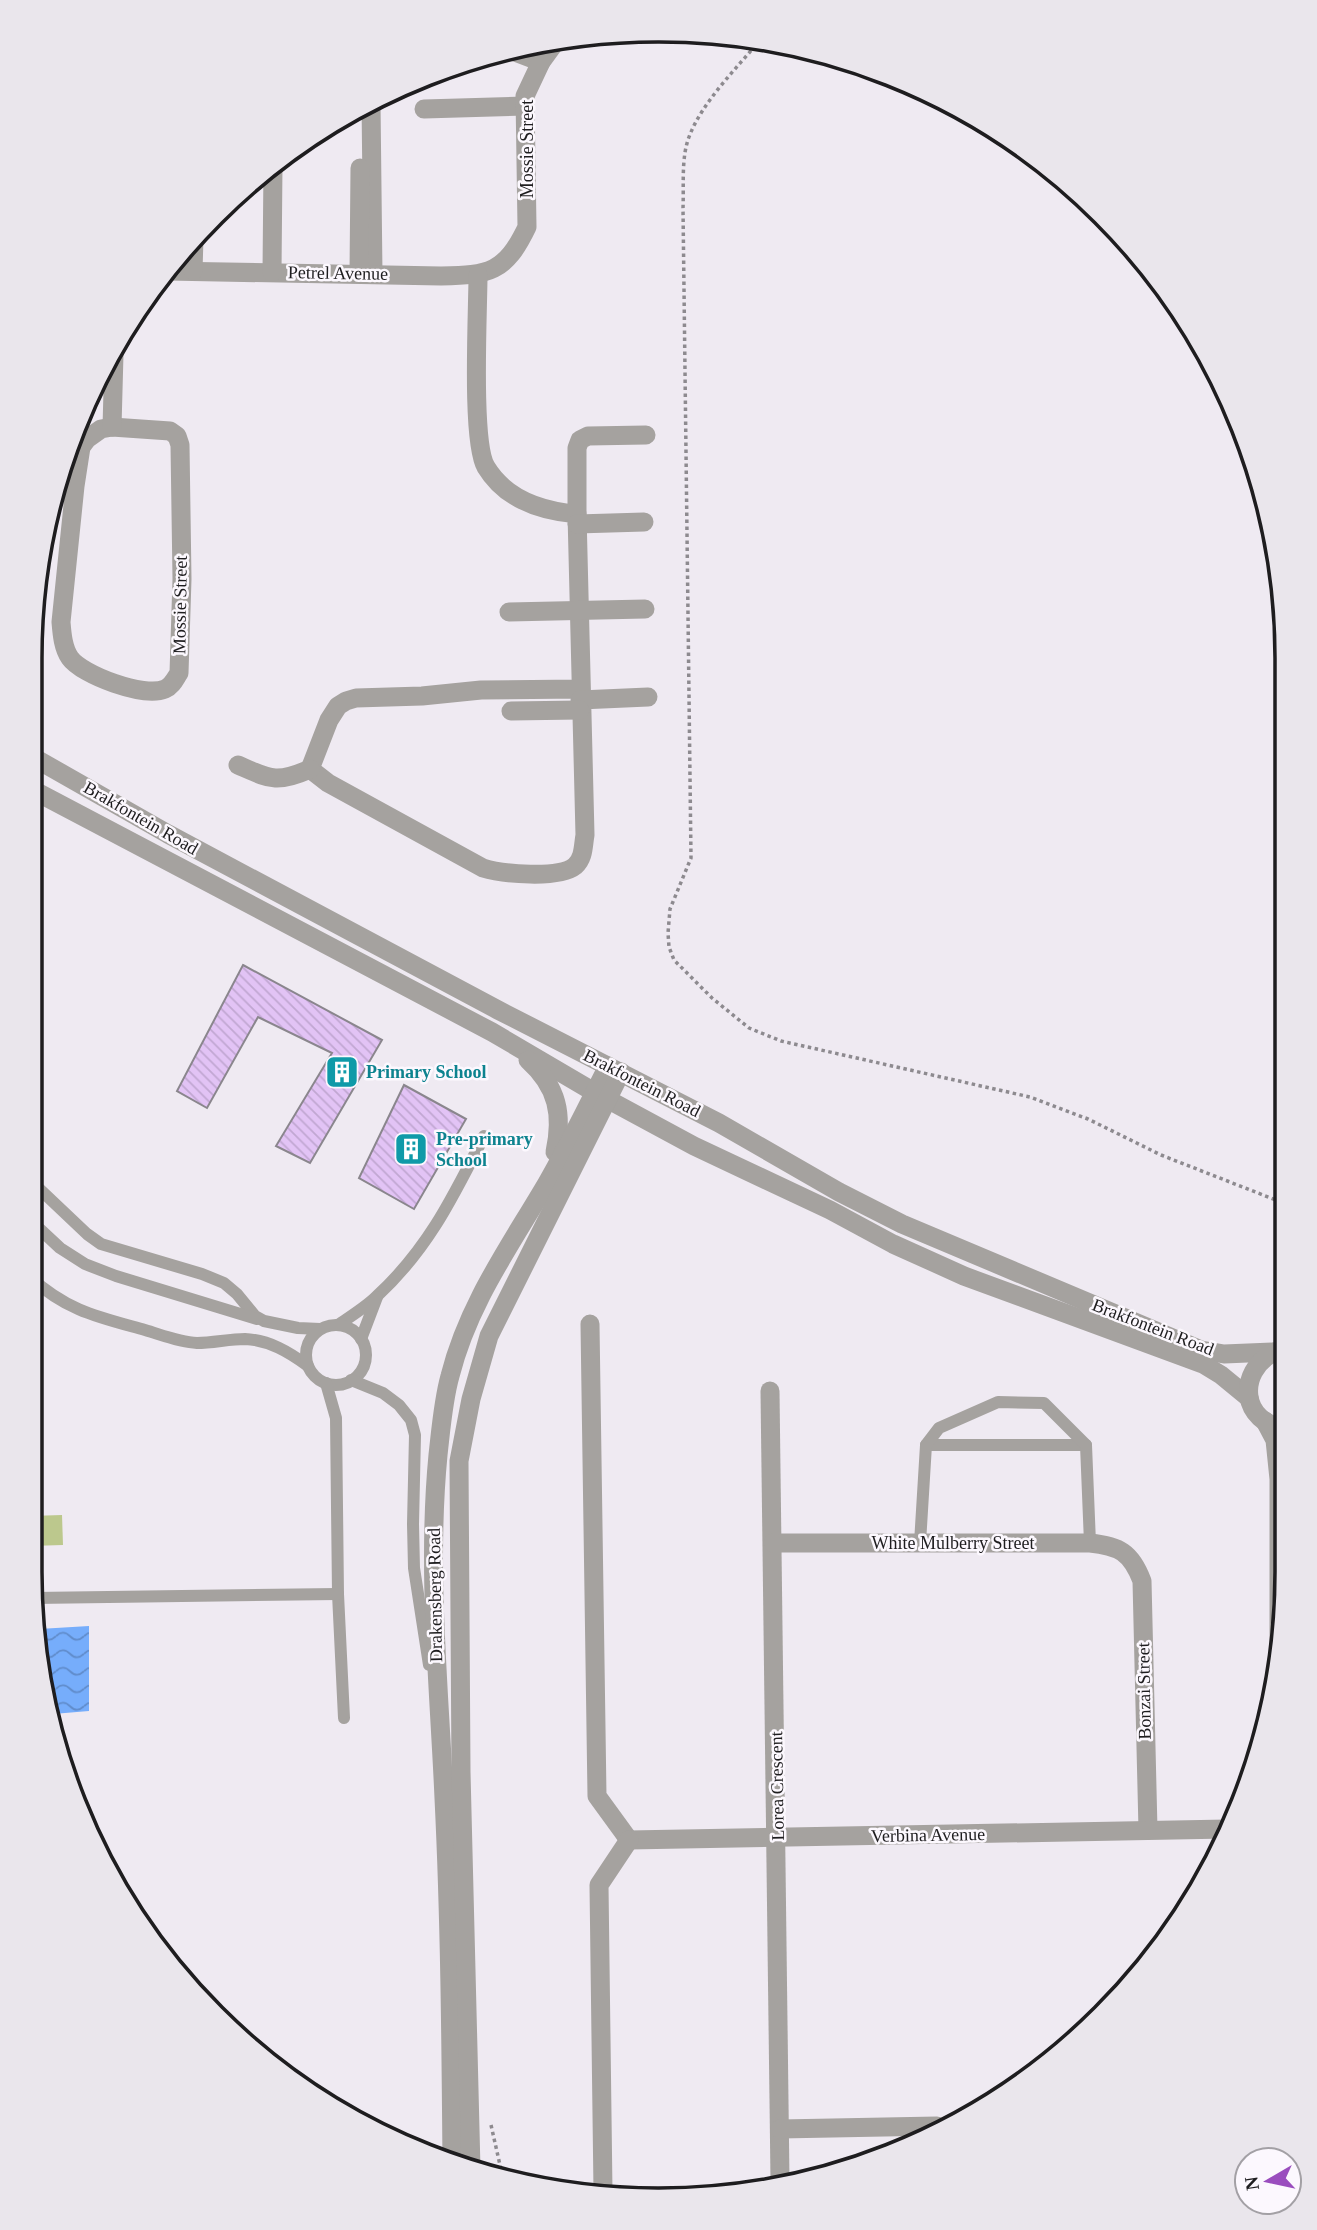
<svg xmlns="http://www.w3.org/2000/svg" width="1317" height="2230" viewBox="0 0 1317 2230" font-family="Georgia,serif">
<defs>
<pattern id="water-waves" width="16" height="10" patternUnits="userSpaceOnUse" patternTransform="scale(1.75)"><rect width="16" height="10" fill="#76adfb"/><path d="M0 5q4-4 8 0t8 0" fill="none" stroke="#608ccb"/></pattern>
<pattern id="building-back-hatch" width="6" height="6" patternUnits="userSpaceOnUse" patternTransform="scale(1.75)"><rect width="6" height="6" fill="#e2c3f5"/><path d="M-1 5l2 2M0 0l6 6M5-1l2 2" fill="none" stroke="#c1a7d2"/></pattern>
</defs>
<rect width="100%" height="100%" fill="#efeaf2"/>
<!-- green -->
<path fill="#bcc88d" d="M62,1515l1,30 -33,1v-30z"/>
<!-- water -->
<path fill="url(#water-waves)" d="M89,1626v85l-36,3 -14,-85z"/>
<!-- building -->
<g fill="url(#building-back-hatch)" stroke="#8a868d" stroke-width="2">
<path d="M243,965l139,75 -72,123 -34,-17 56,-93 -74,-36 -51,91 -30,-17z"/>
<path d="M404,1085l62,34 -52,90 -55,-31z"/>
</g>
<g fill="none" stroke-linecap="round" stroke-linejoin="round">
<!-- path -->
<g stroke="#8d8a8f" stroke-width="3.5" stroke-dasharray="3.5 3.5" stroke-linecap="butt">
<path d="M760,40c-23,28 -58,62 -71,97 -8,21 -5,48 -6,71l8,650 -21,51 -2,24 1,14 5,13 38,38 37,30 32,13 249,56 58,22 73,36 125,49"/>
<path d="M491,2125l11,49"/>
</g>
<!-- service -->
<g stroke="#a5a29f" stroke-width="12">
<path d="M30,1180l57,54 14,10 101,30 22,9 13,11 18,22 9,5 34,7 22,1"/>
<path d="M30,1220l30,28 25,16 31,12 141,43"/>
<path d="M30,1277c37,34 68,40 115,53 17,5 34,12 52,13 16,0 32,-4 48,-4 24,1 44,13 63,27"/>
<path d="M338,1325c13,-9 28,-18 39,-29 51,-47 76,-99 107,-160"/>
<circle cx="336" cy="1355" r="30"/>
<path d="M361,1339l16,-42"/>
<path d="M351,1380l32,13 16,12 12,15 4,15 -2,89 1,44 15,97"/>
<path d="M326,1383l10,35 2,176 6,124"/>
<path d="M926,1445h160"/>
<path d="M920,1543l6,-98 13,-17 59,-26 46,1 42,42 4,98"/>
<path d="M34,1598l304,-4"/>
</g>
<!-- minor -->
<g stroke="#a5a29f" stroke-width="19">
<path d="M510,50l31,12"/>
<path d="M371,103l2,171"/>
<path d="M424,109l100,-3"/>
<path d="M167,271l274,5c48,-1 64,-3 86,-49l-2,-131 16,-34 16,-22"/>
<path d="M193,271l1,-33"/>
<path d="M272,272l1,-106"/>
<path d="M359,274l1,-106"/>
<path d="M478,275c0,36 -7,167 8,192 20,33 55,44 91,47l8,321c-2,11 -1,23 -10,31 -16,13 -73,8 -92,2l-155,-85 -18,-14 19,-49 9,-14 8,-5 10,-3 66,-2 59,-6 99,-1"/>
<path d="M112,427l58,4 7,5 3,9 2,134 -3,94c-4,6 -7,13 -14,16 -21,9 -83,-14 -95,-31 -7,-10 -8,-24 -9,-36l14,-136 6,-39 6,-8 14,-10z"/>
<path d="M112,427l2,-73"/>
<path d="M577,514v-66l3,-8 8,-4 58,-1"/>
<path d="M577,524l67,-2"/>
<path d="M509,612l136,-3"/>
<path d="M580,700l68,-3"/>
<path d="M511,711l69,-1"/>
<path d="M238,765c32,14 38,19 72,4"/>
<path d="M590,1324l7,472 32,44"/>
<path d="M770,1391l10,789"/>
<path d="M1265,1421l10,19 4,39v166"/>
<path d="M773,1543h317c29,3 41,9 52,38l6,249"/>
<path d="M629,1840l598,-11"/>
<path d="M780,2129l157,-3"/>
<path d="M603,2191l-4,-306 30,-45"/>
</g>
<!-- tertiary -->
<g stroke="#a5a29f" stroke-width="19">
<path d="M31,756l137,78 330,176 221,113 120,69 63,32 299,126 23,4 50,-2"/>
<path d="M31,789l461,243 102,60 100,54 136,64 63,34 71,32 239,88 18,11 28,23"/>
<path d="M528,1060c30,27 35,55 27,92"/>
<path d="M1274,1352c-38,20 -33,72 12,76"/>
<path d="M452,2164c-1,-122 -2,-244 -8,-366 -5,-114 -17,-229 -6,-343 3,-26 5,-54 12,-79 18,-72 60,-130 97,-193 22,-38 41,-78 61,-117"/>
<path d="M471,2169l-10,-397 -2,-311 12,-62 18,-63 132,-264"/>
</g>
</g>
<!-- icons -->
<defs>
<symbol id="building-square" viewBox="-11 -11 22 22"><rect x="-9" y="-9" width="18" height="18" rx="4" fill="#0f9aa8" stroke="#fcf8fe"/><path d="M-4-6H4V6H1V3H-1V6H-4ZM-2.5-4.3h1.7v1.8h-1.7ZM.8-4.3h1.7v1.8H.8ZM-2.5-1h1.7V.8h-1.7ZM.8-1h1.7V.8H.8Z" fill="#fff"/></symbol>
</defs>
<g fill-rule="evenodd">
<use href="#building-square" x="323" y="1053" width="38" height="38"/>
<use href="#building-square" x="392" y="1130" width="38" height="38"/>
</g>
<g text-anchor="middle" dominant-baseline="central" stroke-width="5" stroke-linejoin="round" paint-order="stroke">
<!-- street labels -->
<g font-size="18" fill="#1e1d1f" stroke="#fcf8fe">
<text transform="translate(527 149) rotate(-90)">Mossie Street</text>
<text transform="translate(338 273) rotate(1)">Petrel Avenue</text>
<text transform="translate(180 605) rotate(-89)">Mossie Street</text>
<text transform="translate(141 818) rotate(30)">Brakfontein Road</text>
<text transform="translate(642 1083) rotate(27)">Brakfontein Road</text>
<text transform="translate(1153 1327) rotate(21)">Brakfontein Road</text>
<text x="953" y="1543">White Mulberry Street</text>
<text transform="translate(435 1595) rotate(-91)">Drakensberg Road</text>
<text transform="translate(1144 1691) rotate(-91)">Bonzai Street</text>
<text transform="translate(777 1786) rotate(-91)">Lorea Crescent</text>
<text transform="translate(928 1835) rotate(-1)">Verbina Avenue</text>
</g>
<!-- culture labels -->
<g font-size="18" font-weight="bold" fill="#0d838f" stroke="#fcf8fe" text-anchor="start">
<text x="366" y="1072">Primary School</text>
<text x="436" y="1139">Pre-primary<tspan x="436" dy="21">School</tspan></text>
</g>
</g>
<!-- crop -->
<path d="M0 0H1317V2230H0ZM658 42H659A616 616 0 0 1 1275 658V1572A616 616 0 0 1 659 2188H658A616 616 0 0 1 42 1572V658A616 616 0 0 1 658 42Z" fill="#eae6ec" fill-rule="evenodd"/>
<path fill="none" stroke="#1e1d1f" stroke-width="3.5" d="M658 42H659A616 616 0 0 1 1275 658V1572A616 616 0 0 1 659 2188H658A616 616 0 0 1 42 1572V658A616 616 0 0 1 658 42Z"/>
<!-- north arrow -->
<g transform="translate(1268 2181) rotate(261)"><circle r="33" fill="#fcf8fe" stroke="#a3a0a5" stroke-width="2"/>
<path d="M0-5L12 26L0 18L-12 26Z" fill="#9a4dbe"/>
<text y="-10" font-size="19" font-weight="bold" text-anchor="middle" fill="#1e1d1f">N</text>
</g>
</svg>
